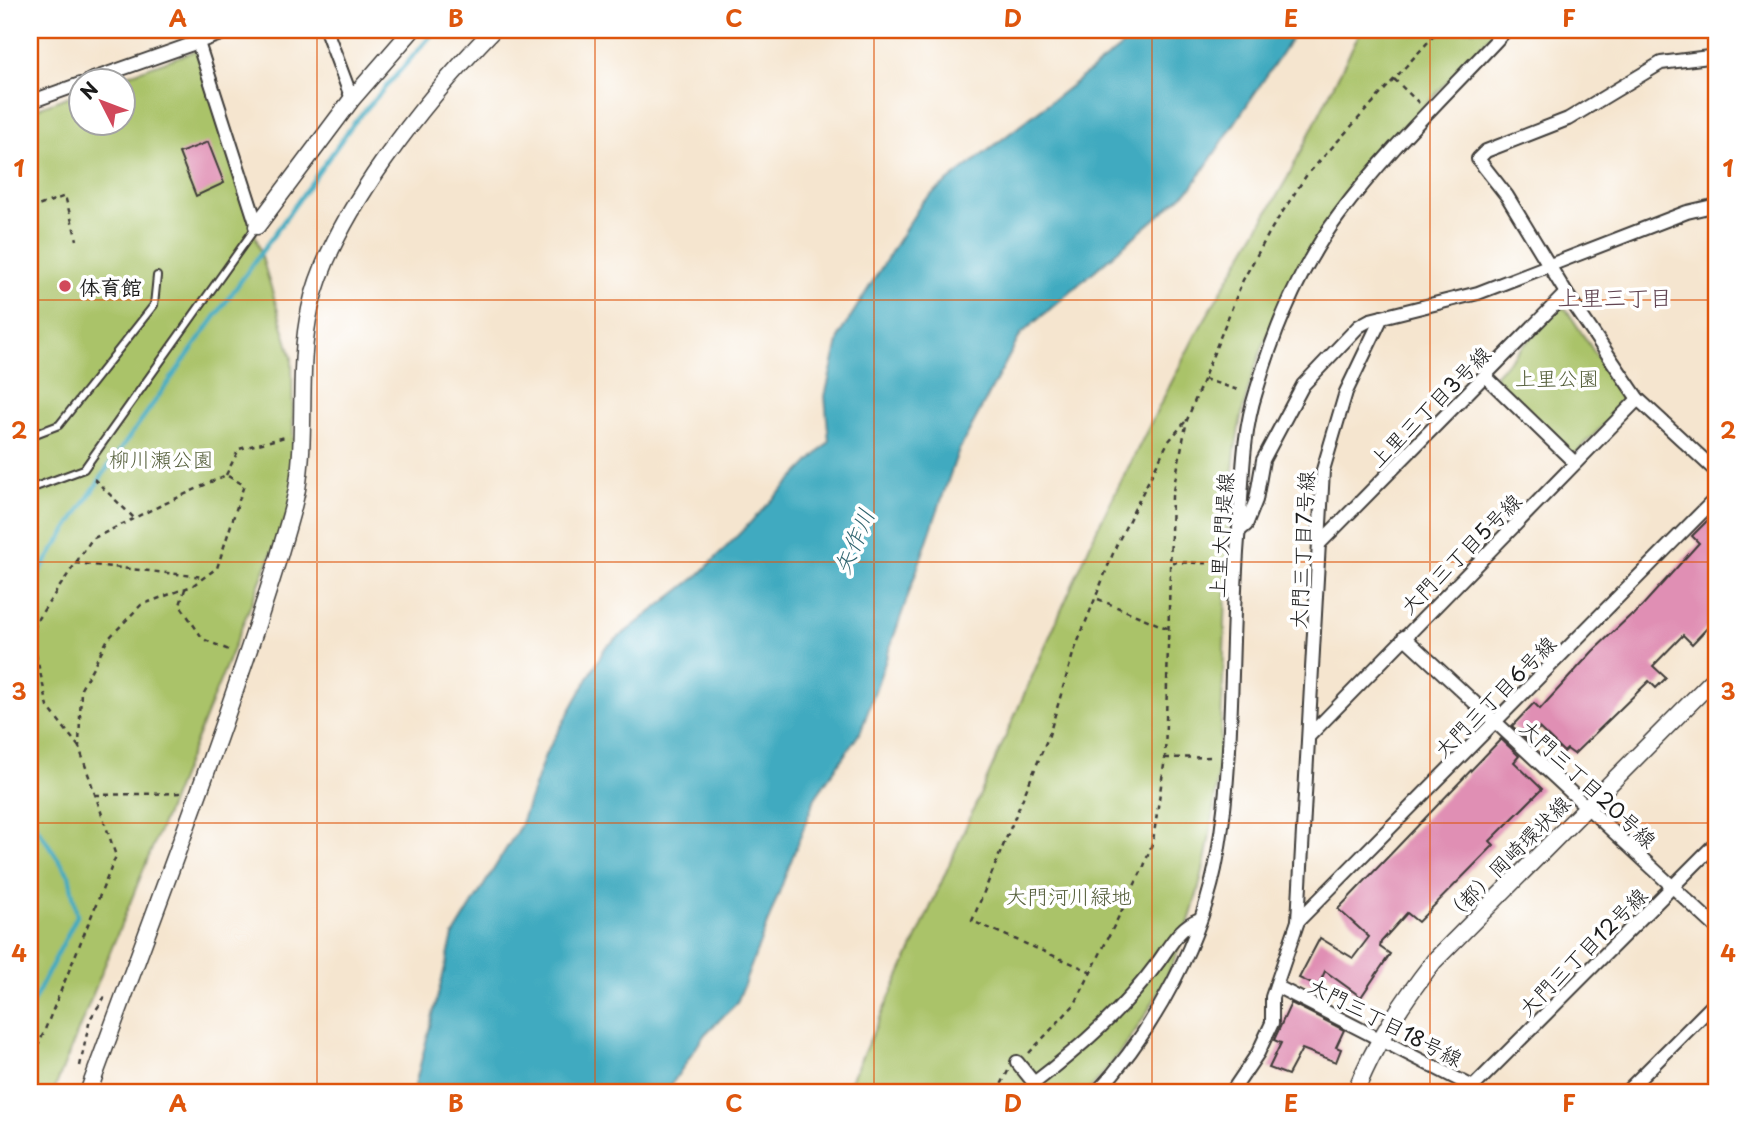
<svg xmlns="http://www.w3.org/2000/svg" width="1747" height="1123" viewBox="0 0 1747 1123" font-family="'Playpen Sans','Klee One',sans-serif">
<rect width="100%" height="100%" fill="#fff"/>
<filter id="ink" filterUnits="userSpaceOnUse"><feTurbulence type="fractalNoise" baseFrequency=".0143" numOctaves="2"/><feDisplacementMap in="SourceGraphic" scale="14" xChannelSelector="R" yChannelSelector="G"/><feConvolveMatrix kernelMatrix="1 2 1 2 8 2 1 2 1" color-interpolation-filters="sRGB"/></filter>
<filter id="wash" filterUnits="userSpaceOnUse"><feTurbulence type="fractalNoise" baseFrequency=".00686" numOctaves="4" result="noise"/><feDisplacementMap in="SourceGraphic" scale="28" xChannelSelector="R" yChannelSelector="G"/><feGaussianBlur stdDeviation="1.57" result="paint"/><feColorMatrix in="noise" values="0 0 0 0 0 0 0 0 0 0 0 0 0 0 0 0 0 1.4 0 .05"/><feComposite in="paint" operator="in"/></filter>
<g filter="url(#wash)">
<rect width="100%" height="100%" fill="#f5e5cf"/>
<!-- green -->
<g fill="#aac369" stroke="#637042" stroke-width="2">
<path d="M1361,30h135c-108,115 -200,201 -247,357 -18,59 -20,121 -22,182 -9,200 5,366 -141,524h-241l71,-153 181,-411 98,-193 93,-159z"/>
<path d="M200,49l92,309 2,140 -241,595h-23v-982l50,-19v30h42v-42h-9z"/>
<path d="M1560,308l6,1 59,90 -1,5 -48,49h-7l-72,-72 -1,-7z"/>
</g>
<!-- water -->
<path fill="#40aac0" stroke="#2e636e" stroke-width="2" d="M1137,30h160l-105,157 -171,147 -63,118 -97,279 -46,67 -78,205 -32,31 -39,59h-253l40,-157 67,-110 25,-71 60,-107 95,-74 129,-132 -4,-46 15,-62 83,-133 208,-162z"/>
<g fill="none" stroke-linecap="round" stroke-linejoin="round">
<!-- stream -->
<g stroke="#40aac0" stroke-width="4.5">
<path d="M30,586l78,-119 245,-343 83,-94"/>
<path d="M30,817l39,58 8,41 -47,92"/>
</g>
</g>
<g id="blocks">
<!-- building -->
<g fill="#e08fb4">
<path d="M208,142l16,41 -28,13 -17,-43z"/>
<path d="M1711,517l6,6v88l-9,10 3,3 -19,20 -9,-9 -30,31 13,12 -10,10 -7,-7 -75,73 -7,-5 -3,3 -25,-24 -11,12 -16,-14 22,-23 6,6 53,-58 38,-36 2,1 66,-73 -7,-7z"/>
<path d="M1501,739l18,17 -5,6 28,27 -52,52 4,4 -76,77 -11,-9 -26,29 -1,5 10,7 -29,43 -36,-26 -7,16 -19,-9 21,-40 33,20 16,-21 -31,-28z"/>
<path d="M1291,1003l53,27 -8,17 5,2 -5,13 -34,-13 -14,26 -19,-7 12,-25 -7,-3z"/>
</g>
</g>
</g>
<g filter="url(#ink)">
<use href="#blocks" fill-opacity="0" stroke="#3d3a37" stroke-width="2"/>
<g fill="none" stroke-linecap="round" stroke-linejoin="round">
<defs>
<g id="service">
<path d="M30,436l29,-11 95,-120 3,-29"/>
<path d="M30,489l54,-20 172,-242"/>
</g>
<g id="minor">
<path d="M194,30l63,196"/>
<path d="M326,30l26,69"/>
<path d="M1717,56l-56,7 -93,56 -82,32 -8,8 29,37 59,97 72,106 79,73"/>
<path d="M90,80l142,-50"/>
<path d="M30,102l50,-18"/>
<path d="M1485,376l90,87"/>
<path d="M1239,531l7,-6 10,-25 7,-40 40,-75 56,-59 11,-6 108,-27 209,-81 30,-7"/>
<path d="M1319,544l247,-251"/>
<path d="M1404,637l313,291"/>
<path d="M1310,735l328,-336"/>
<path d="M1298,921l419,-424"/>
<path d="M1276,986l197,101"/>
<path d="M1017,1062l17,21c47,-36 90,-74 125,-122 12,-17 21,-35 41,-42"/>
<path d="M1473,1087l244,-245"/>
<path d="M1096,1093c58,-62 108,-155 122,-240 18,-107 11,-218 21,-326 4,-45 3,-92 17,-135 18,-62 44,-125 83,-177 49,-66 111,-124 167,-185"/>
<path d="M1231,1093l27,-40 14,-30v-26l26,-76 25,-451 23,-78 36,-75"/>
<path d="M1625,1093l92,-92"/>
</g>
<g id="tertiary">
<path d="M257,226l95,-127 60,-69"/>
<path d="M88,1093c65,-178 135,-356 191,-537 6,-22 14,-45 18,-67 10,-59 0,-122 13,-180 20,-93 118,-212 183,-279"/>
<path d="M1355,1093c19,-49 47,-91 79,-132l283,-285"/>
</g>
</defs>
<!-- service casing -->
<use href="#service" stroke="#3d3a37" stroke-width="10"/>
<!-- minor casing -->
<use href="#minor" stroke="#3d3a37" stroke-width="16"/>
<!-- tertiary casing -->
<use href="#tertiary" stroke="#3d3a37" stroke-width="19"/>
<!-- path -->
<g stroke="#3d3a37" stroke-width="2.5" stroke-dasharray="5 5" stroke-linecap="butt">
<path d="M1394,79l25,24"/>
<path d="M30,209l35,-13 12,44"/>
<path d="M1204,379l37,12"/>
<path d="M226,475l13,-26 46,-12"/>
<path d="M1172,562l52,2"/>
<path d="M75,563l129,14"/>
<path d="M185,589l-5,16 23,34 28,12"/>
<path d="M1098,599l71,30"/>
<path d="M79,747l-31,-40 -16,-70 5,-17 55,-81 41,-20"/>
<path d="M1165,758l49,-1"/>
<path d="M95,795l88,-2"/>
<path d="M1092,972l-120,-51 77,-186 24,-81 43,-108 52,-104 17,-20"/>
<path d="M1029,1053l46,-49 69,-138 9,-25 12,-83 7,-262 15,-76 56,-140 29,-52 34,-52 133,-146"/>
<path d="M30,1066l86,-210 -37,-109 2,-58 27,-50 33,-34 51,-19 25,-18 27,-83 -18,-10 -92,43 -42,-41"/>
<path d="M80,1066l10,-47 16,-24"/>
<path d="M997,1093l11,-22"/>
</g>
<!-- service -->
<use href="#service" stroke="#fff" stroke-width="6"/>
<!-- minor -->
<use href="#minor" stroke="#fff" stroke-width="12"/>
<!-- tertiary -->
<use href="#tertiary" stroke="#fff" stroke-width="16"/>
</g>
</g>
<!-- grid -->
<path fill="none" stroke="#de560d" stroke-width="2" stroke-opacity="0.55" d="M317,30v1063M595,30v1063M874,30v1063M1152,30v1063M1430,30v1063M30,300h1687M30,562h1687M30,823h1687"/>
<!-- markers -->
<circle fill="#d1495b" stroke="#fff" stroke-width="2.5" cx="65" cy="286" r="7"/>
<g text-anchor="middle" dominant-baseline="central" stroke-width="7" stroke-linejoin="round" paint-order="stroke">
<!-- poi labels -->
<g font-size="21" font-weight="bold" fill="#1c1c1c" stroke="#fff" text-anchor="start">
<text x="79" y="286">体育館</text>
</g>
<!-- park labels -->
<g font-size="21" fill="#555f3b" stroke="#fff">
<text x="1557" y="377">上里公園</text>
<text x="161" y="458">柳川瀬公園</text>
<text x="1069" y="895">大門河川緑地</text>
</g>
<!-- street labels -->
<g font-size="21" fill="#1c1c1c" stroke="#fff">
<text transform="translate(1429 406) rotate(-45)">上里三丁目3号線</text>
<text transform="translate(1220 535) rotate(-86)">上里大門堤線</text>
<text transform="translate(1301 550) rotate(-87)">大門三丁目7号線</text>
<text transform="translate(1460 553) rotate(-45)">大門三丁目5号線</text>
<text transform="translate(1494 696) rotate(-45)">大門三丁目6号線</text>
<text transform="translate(1589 783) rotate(43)">大門三丁目20号線</text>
<text transform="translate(1506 858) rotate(-45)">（都）岡崎環状線</text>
<text transform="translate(1582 951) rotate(-45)">大門三丁目12号線</text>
<text transform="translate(1386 1021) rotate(27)">大門三丁目18号線</text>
</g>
<!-- neighbourhood labels -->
<g font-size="23" fill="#614451" stroke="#fff">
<text x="1615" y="296">上里三丁目</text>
</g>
<!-- water labels -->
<g font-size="23" font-style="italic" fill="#2e636e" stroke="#fff">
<text transform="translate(853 541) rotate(-67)">矢作川</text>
</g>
</g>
<!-- margin -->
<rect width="1747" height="1123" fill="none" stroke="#fff" stroke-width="77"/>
<!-- north arrow -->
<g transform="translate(102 102) rotate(312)"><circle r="33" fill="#ffffff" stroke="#a4a4a4" stroke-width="2"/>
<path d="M0-5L12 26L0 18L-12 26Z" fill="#d1495b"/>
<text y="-10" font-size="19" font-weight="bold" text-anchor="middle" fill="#1c1c1c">N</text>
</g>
<rect x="38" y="38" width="1670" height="1046" fill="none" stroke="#de560d" stroke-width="2.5"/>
<g font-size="23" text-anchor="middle" font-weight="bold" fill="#de560d">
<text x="178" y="27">A</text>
<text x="456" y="27">B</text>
<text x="734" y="27">C</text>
<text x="1013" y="27">D</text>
<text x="1291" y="27">E</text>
<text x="1569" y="27">F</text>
<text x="19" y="177">1</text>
<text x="1728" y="177">1</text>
<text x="19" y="439">2</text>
<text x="1728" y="439">2</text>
<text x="19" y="700">3</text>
<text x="1728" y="700">3</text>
<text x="19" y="962">4</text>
<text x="1728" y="962">4</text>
<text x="178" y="1112">A</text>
<text x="456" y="1112">B</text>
<text x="734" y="1112">C</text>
<text x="1013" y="1112">D</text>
<text x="1291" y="1112">E</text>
<text x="1569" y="1112">F</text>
</g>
</svg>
